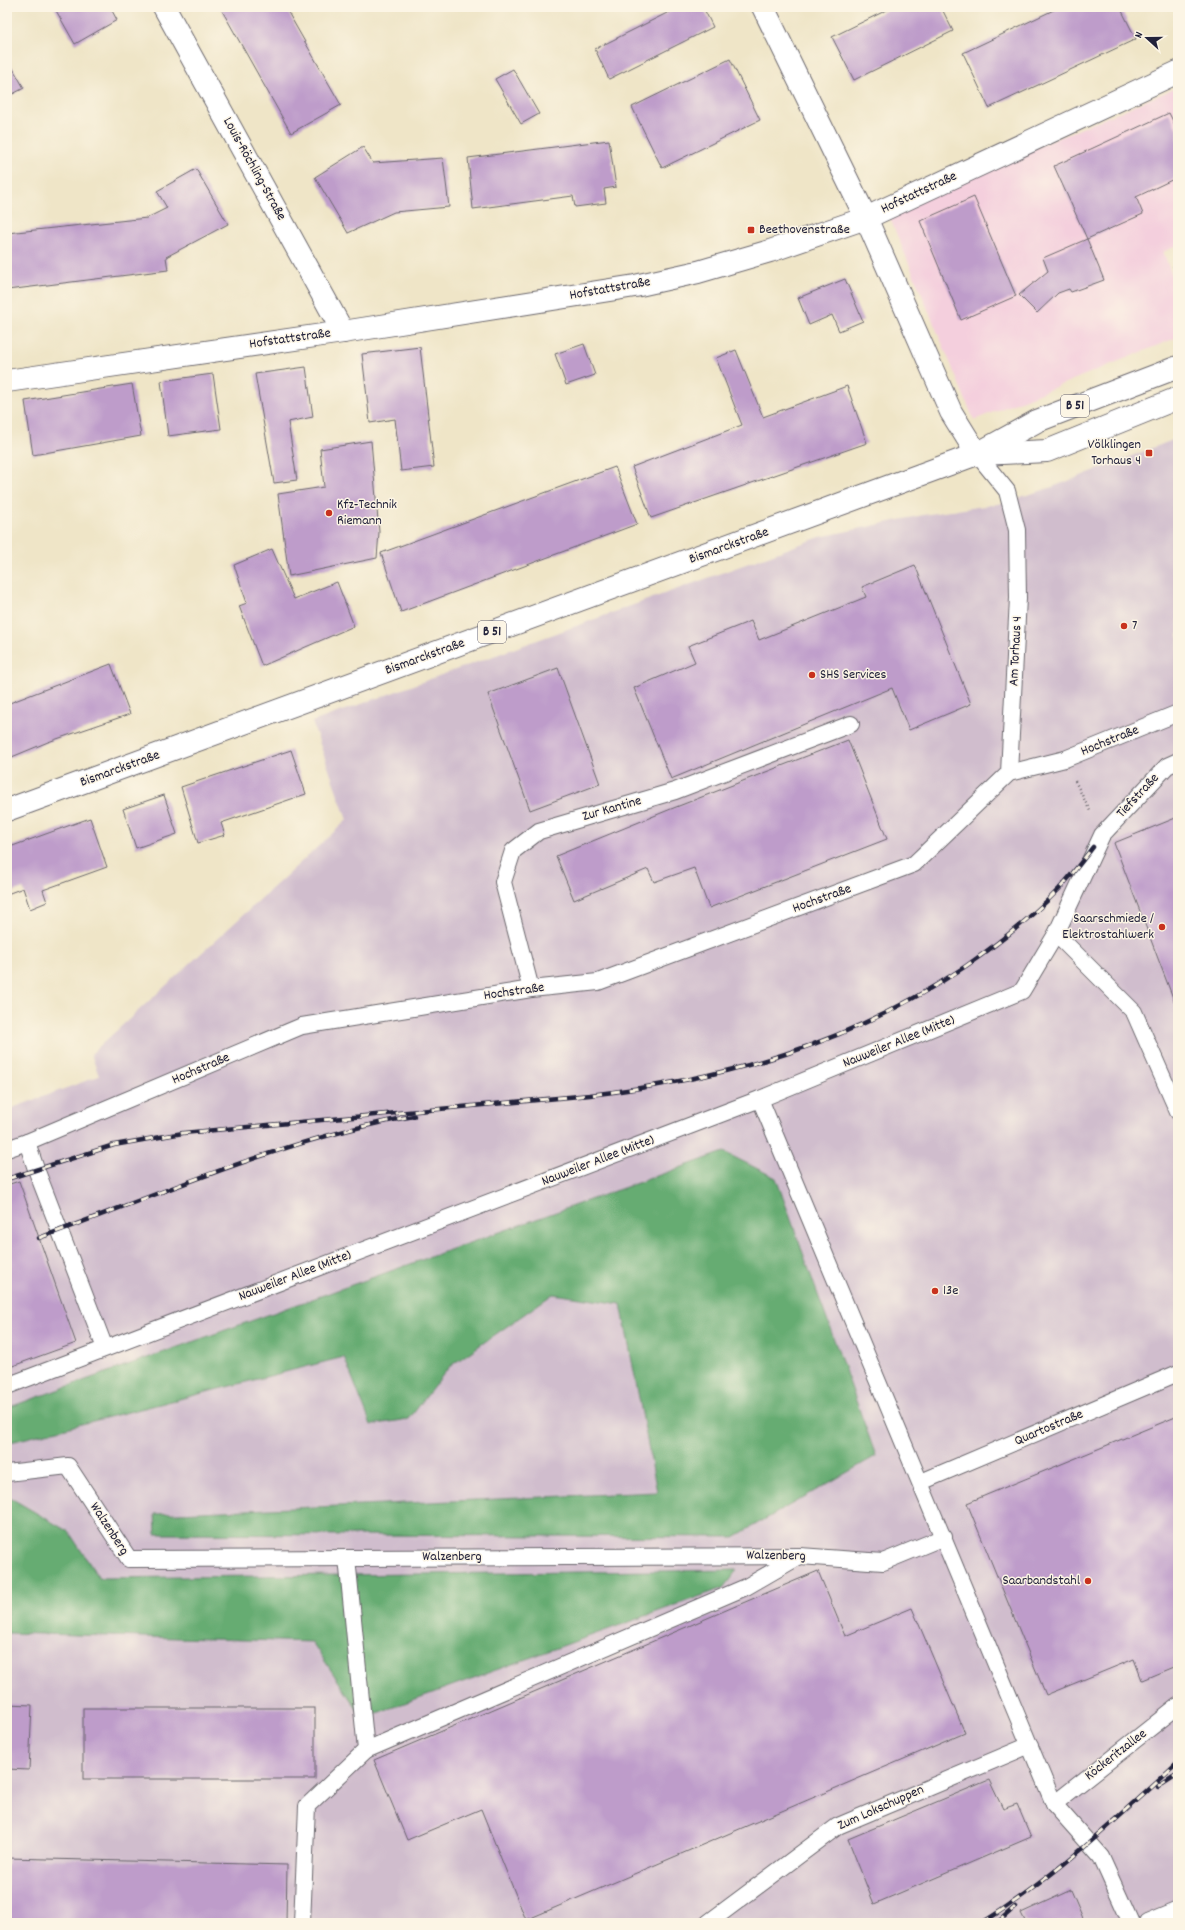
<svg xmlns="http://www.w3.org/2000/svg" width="1185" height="1930" viewBox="0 0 1185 1930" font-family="Dekko,sans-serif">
<rect width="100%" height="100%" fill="#fcf5e5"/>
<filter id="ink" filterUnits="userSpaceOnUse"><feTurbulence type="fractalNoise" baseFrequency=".025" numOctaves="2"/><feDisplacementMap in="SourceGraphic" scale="8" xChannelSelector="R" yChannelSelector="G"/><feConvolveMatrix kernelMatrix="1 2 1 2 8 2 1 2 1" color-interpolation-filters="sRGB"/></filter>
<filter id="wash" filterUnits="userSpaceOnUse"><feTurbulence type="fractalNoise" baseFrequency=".012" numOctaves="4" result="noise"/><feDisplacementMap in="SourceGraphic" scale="16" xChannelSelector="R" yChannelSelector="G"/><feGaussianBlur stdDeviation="0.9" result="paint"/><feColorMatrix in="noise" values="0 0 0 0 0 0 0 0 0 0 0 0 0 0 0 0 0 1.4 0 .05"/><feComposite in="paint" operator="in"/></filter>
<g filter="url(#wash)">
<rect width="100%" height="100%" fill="#efe5c7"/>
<!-- built -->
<path fill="#f4cfdd" d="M1178,87v158l-15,7 15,39v46l-204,83 -87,-209z"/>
<!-- industrial -->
<path fill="#d0bdcd" d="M1178,438v1485h-1171v-813l92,-34 -8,-22 256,-234 -35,-98 508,-185 103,-22 75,-11 52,-16z"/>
<!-- forest -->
<g fill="#66ac72" stroke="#446756">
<path d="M724,1152l52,26 100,278 -142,81 -578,-3 -1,-20 502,-22 -36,-188 -68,-10 -104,73 -40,52 -38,6 -27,-68 -337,86v-35z"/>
<path d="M7,1497h2l60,35 30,46 638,-8 -14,18 -360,130 -51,-76 -305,-9z"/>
</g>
<g id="blocks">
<!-- building -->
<g fill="#be9cca">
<path d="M54,7h56l7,13 -42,24z"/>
<path d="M220,7h65l56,98 -50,28z"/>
<path d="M679,7h24l10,20 -104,52 -14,-30z"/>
<path d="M893,7h48l12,24 -99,49 -22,-43z"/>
<path d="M1060,7h60l16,32 -147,69 -26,-55z"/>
<path d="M7,58l17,30 -17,9z"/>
<path d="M730,59l30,61 -98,48 -30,-61z"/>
<path d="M513,69l26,45 -18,10 -26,-45z"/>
<path d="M1169,113l9,18v46l-42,20 7,17 -56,25 -33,-73z"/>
<path d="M609,140l7,47 -12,2 2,14 -31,4 -2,-11 -100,13 -5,-51z"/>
<path d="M363,147l10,16 70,-5 6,49 -55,5 -46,21 -33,-56z"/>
<path d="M196,169l32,55 -62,33 2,13 -161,20v-57l140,-15 20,-10 -10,-17z"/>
<path d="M974,197l42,99 -55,24 -41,-99z"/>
<path d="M1087,239l17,41 -33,12 -2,-3 -11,4 -21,20 -18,-18 29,-24 -5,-13z"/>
<path d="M1178,264v13l-5,-11z"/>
<path d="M845,279l18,42 -24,10 -7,-16 -23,10 -11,-27z"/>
<path d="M584,344l11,31 -29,10 -11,-31z"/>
<path d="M420,347l14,120 -33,4 -6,-52 -25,4 -8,-69z"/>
<path d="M736,350l27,67 84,-31 20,57 -216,75 -19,-51 110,-42 -26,-67z"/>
<path d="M306,367l7,50 -25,5 9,58 -23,3 -19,-109z"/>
<path d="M213,374l8,55 -53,7 -7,-55z"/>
<path d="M132,384l9,52 -108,19 -8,-54z"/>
<path d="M371,441l8,91 -2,26 -88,18 -11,-82 46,-7 -4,-38z"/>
<path d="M615,467l22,57 -236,88 -20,-59z"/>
<path d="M272,549l22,50 43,-17 17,44 -92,40 -23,-60 8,-3 -13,-38z"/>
<path d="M915,565l56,139 -62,26 -17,-42 -221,91 -37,-91 61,-26 -7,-16 63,-25 8,19 107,-43 -4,-10z"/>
<path d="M111,664l19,50 -82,28 -41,17v-55z"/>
<path d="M558,668l42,116 -70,26 -42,-116z"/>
<path d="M848,740l39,99 -178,69 -15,-40 -40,14 -6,-13 -74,31 -18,-44 115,-47z"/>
<path d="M291,750l15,44 -85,29 4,12 -27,8 -17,-56z"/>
<path d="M164,795l13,39 -41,14 -13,-39z"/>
<path d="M1178,817v194l-64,-168z"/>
<path d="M90,818l17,49 -64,23 4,12 -17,7 -7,-21 -16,6v-46z"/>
<path d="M19,1181l57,162 -69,25v-183z"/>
<path d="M1178,1416v249l-36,15 -8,-21 -88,36 -79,-192z"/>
<path d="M818,1571l27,65 67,-28 53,125 -439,187 -45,-111 -74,31 -33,-80z"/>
<path d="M7,1704l25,1 -3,65 -22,-1z"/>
<rect x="83" y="1708" width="232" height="71"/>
<path d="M989,1780l14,29 14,-5 14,33 -157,67 -26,-65z"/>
<path d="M7,1858l280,7 -1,58h-279z"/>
<path d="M1071,1890l14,33h-59l-5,-10z"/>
</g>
</g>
</g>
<g filter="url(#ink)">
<use href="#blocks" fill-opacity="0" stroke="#6a666c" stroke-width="1"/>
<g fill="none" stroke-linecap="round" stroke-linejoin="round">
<defs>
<g id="service">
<path d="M977,454l30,37 10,39 1,68 -9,175"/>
<path d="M1056,934l78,78 44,100"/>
<path d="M531,989l-28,-107 10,-31 26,-20 136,-40 176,-67"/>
<path d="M760,1099l294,705 47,53 30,66"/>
<path d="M7,1149l20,-7"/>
<path d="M105,1348l-69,-179 -9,-27 275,-116 229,-37 67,-7 316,-118 95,-91 56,-14 113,-46"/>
<path d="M7,1386l753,-287 262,-108 34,-57 46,-99 65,-69 11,-5"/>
<path d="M7,1473l61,-7 61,93 671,-3 83,6 61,-25"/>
<path d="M921,1482l257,-109"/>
<path d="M366,1750l380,-163 52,-30"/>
<path d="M1054,1804l124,-98"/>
<path d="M302,1923l5,-117 59,-56 -19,-192"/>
<path d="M708,1923l130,-97 192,-81"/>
<path d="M1147,1923l31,-13"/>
</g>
<g id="minor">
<path d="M164,7l179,325"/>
<path d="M763,7l103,211 85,194 26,42"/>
<path d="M7,381l336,-49 292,-46 63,-14 72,-21 96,-33 312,-146"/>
</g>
<g id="primary">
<path d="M982,454l65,-3 131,-53"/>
<path d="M7,810l970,-356 60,-33 141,-54"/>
</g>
</defs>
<!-- service casing -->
<use href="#service" stroke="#6a666c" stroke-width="18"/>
<!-- minor casing -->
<use href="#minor" stroke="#6a666c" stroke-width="24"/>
<!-- primary casing -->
<use href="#primary" stroke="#6a666c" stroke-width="24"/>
<!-- path -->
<path stroke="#6a666c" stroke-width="2.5" stroke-dasharray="1 3" stroke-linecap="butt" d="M1075,781l15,30"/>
<!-- service -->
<use href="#service" stroke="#fff" stroke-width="16"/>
<!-- minor -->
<use href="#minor" stroke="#fff" stroke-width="22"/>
<!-- primary -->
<use href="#primary" stroke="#fff" stroke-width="22"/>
<defs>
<g id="rail">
<path d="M7,1179l107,-34 69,-12 407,-38c139,-17 258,-50 376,-129 33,-23 65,-48 93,-77 12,-13 23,-28 34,-42"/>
<path d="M39,1238c122,-44 247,-100 375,-122"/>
<path d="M1158,1787l20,-13"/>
<path d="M982,1923c72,-45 134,-103 196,-160"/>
<path d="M997,1923l18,-16"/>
</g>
</defs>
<!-- rail casing -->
<use href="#rail" stroke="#22223b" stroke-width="4.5"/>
<!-- rail -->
<use href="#rail" stroke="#fcf5e5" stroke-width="3" stroke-dasharray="9" stroke-linecap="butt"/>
</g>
</g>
<!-- markers -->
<g fill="#c8321e" stroke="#fcf5e5" stroke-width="1.5">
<rect x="747" y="226" width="8" height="8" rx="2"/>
<rect x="1145" y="449" width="8" height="8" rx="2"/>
<circle cx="329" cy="513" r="4"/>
<circle cx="1124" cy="626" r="4"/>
<circle cx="812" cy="675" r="4"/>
<circle cx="1162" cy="927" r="4"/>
<circle cx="935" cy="1291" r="4"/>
<circle cx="1088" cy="1581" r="4"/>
</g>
<g text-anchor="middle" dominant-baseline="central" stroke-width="3" stroke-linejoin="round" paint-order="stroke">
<!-- shield labels -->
<g fill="#fcf5e5" stroke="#63616e" stroke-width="1">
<rect x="1061" y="395" width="28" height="22" rx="3"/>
<rect x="478" y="621" width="28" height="22" rx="3"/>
</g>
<g font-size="13" font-weight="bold" fill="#22223b">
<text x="1075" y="406">B 51</text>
<text x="492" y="632">B 51</text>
</g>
<!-- street labels -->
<g font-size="14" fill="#22223b" stroke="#fcf5e5">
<text transform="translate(254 169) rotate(61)">Louis-Röchling-Straße</text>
<text transform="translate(919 193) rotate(-25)">Hofstattstraße</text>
<text transform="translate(610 289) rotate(-10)">Hofstattstraße</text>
<text transform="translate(290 339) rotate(-8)">Hofstattstraße</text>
<text transform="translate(729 546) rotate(-20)">Bismarckstraße</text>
<text transform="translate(1016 651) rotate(-87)">Am Torhaus 4</text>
<text transform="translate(425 657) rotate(-20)">Bismarckstraße</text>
<text transform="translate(1110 741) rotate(-22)">Hochstraße</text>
<text transform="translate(120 769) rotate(-20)">Bismarckstraße</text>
<text transform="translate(1138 796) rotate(-47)">Tiefstraße</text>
<text transform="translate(612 809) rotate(-16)">Zur Kantine</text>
<text transform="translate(822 899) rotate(-20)">Hochstraße</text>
<text transform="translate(514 992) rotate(-8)">Hochstraße</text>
<text transform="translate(899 1042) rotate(-22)">Nauweiler Allee (Mitte)</text>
<text transform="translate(201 1069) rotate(-23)">Hochstraße</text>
<text transform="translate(598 1161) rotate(-21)">Nauweiler Allee (Mitte)</text>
<text transform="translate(295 1276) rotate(-21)">Nauweiler Allee (Mitte)</text>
<text transform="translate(1049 1428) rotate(-23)">Quartostraße</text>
<text transform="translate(109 1529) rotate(57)">Walzenberg</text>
<text transform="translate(776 1556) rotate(1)">Walzenberg</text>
<text x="452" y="1557">Walzenberg</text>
<text transform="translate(1116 1755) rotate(-38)">Köckeritzallee</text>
<text transform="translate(881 1808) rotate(-24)">Zum Lokschuppen</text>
</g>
<!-- poi labels -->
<g font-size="14" fill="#22223b" stroke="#fcf5e5" text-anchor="start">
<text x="759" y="230">Beethovenstraße</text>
<text x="1141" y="445" text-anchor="end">Völklingen<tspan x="1141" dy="16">Torhaus 4</tspan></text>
<text x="337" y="505">Kfz-Technik<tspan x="337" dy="16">Riemann</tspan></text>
<text x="1132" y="626">7</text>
<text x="820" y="675">SHS Services</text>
<text x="1154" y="919" text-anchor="end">Saarschmiede /<tspan x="1154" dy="16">Elektrostahlwerk</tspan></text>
<text x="943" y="1291">13e</text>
<text x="1080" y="1581" text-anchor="end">Saarbandstahl</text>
</g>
</g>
<!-- margin -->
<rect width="1185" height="1930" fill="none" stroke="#fcf5e5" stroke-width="24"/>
<!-- north arrow -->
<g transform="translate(1147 38) rotate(291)" stroke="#fcf5e5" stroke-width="3" paint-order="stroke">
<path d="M0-3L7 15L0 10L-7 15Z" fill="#22223b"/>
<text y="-6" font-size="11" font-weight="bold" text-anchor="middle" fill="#22223b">N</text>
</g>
</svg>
